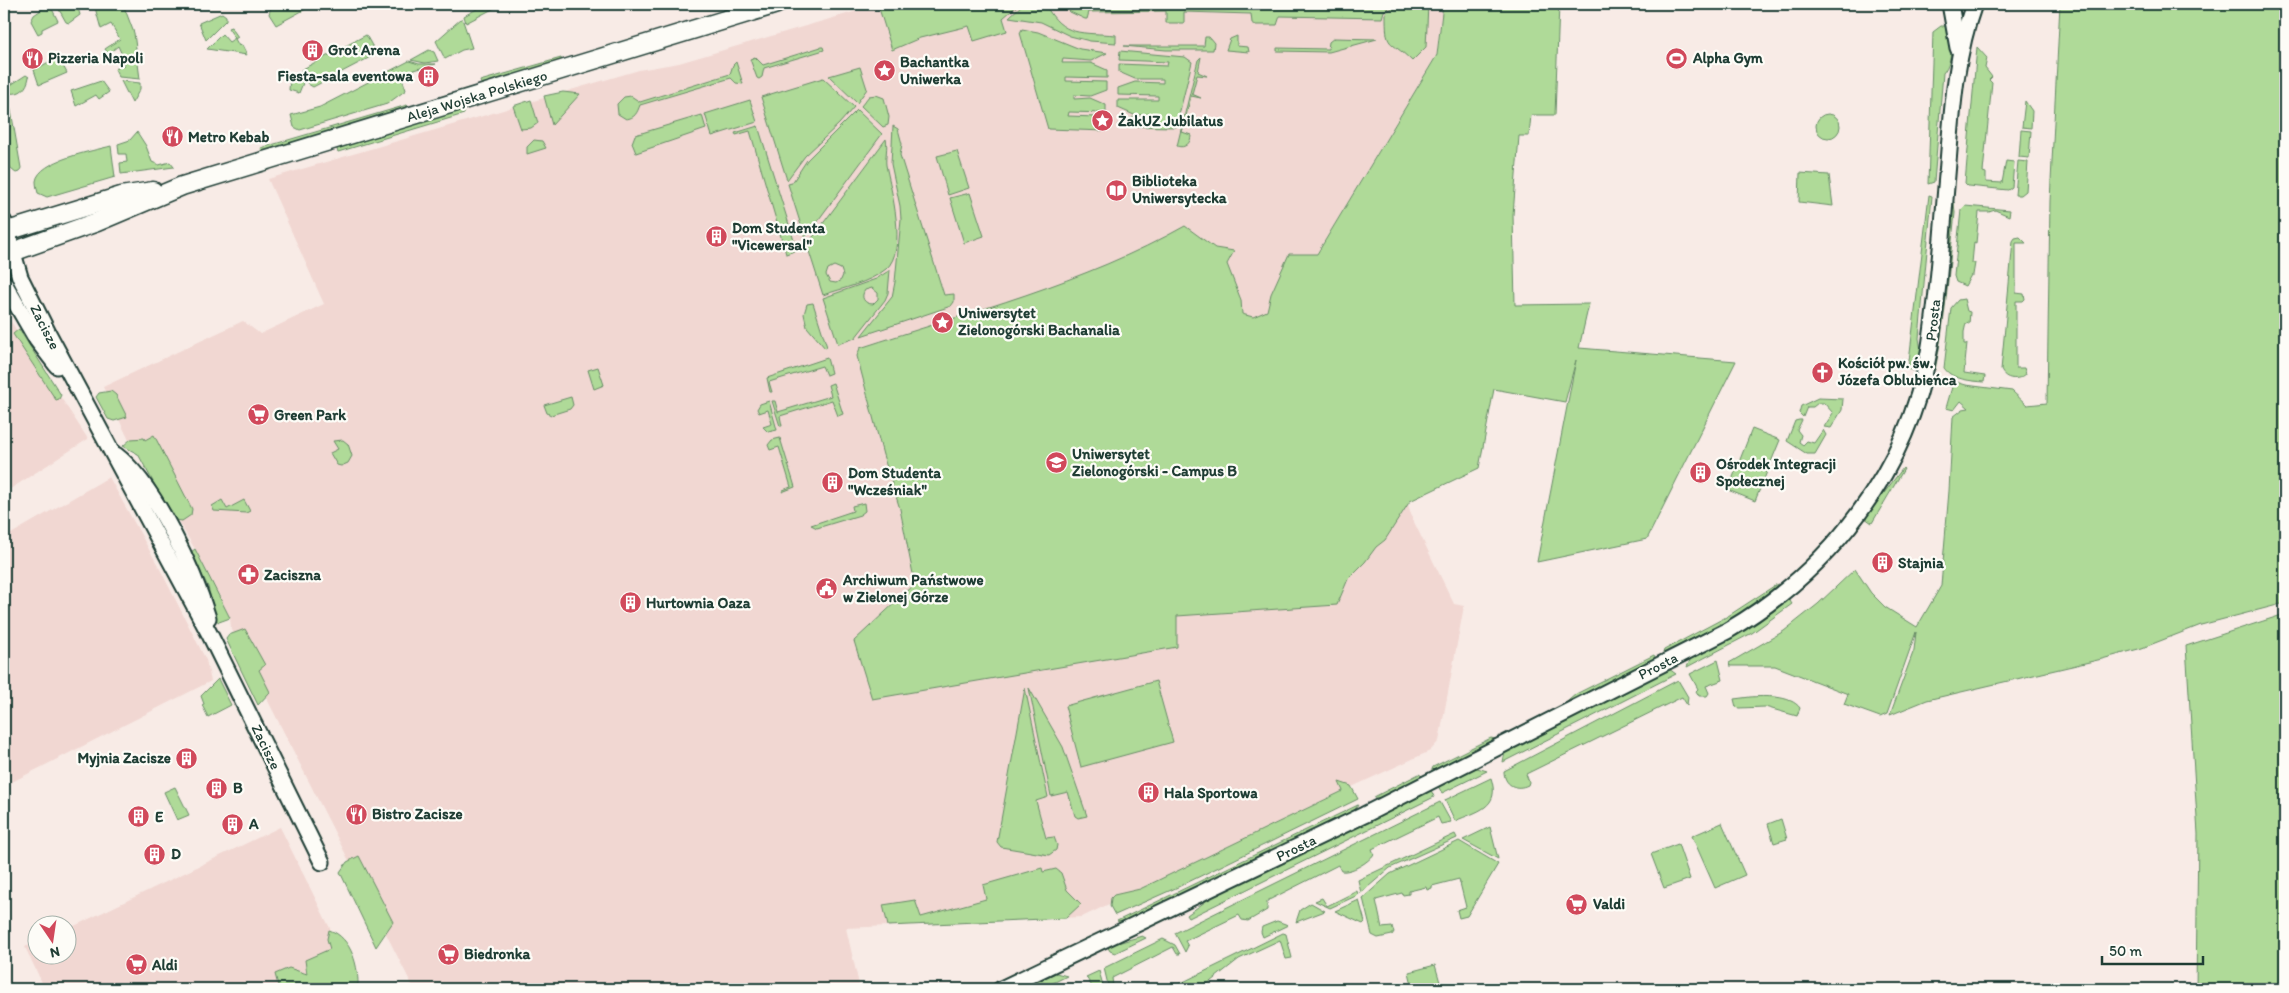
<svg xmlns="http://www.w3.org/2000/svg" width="2289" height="993" viewBox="0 0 2289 993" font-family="Itim,sans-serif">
<rect width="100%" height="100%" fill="#f8ebe6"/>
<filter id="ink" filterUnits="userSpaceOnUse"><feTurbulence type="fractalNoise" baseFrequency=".02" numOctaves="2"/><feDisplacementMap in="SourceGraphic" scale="10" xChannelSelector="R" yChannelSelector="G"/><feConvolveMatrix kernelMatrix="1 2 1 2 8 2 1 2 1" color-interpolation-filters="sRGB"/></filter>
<g filter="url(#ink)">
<!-- built -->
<g fill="#f1d7d2">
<path d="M881,4h562l-6,51 -120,199 28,55 68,211 41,84 10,2 -25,135 -9,10 -87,40 -261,126 -236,11 14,61h-446l-183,-361 -1,-10 -35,-69 -67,-111 -25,-51 140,-66 17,13 64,-30 -56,-125 371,-109 40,-7z"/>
<path d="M4,311l84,128 -84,54z"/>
<path d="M109,477l52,94 45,89 5,21 -207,105v-248z"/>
<path d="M280,827l80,162h-315l-20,-42 12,-6 1,15h30v-27z"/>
</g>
<!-- green -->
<g fill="#afda98" stroke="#678c66" fill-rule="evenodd">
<path d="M56,4h21l3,11 -11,8 -3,-1z"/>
<path d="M94,4h29l11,29 6,46 -21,-2 -4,-8 9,-4 -2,-4 2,-2 -6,-13 -10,8 -3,-5 15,-10 -9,-15 -10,5z"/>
<path d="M272,4h43l-39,21 -7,-11z"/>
<path d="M486,4h16l-36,19 -2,-7z"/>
<path d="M883,4h136l-16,14 4,13 -33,10 -5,-15 -49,12 -28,12 -14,-45z"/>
<path d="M1023,4h22c18,34 37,28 71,31v8l-26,-2 -20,-5 -29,-14 -32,-5z"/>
<path d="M1063,4h331l-10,7 -2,7 -102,-2 -3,9h-21l-4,-2 -1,-9 -67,-2v11h-18v-12l-77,1 -2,7h-2l-15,-7z"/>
<path d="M1399,4h29l-2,43 -14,14c-24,-24 -26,-10 -26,-49z"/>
<path d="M1443,4h116l-4,111h-24l-2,21h-10l-6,79 2,90 74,-1 -10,44 157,13 -89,178 -110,23 39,-202 -11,42 -71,-13 -15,79 -69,33 -25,39 -9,7 -11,15 -17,17 -11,26 -160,11v31l-305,52 -18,-58 61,-57 -15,-75 -17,-54 -26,-99 3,-8c110,-36 224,-65 325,-122l30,22 19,3 -7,13 14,36 1,14 11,3 14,-6 4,-17 18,-40h28l120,-199z"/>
<path d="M2060,4h225v599l-84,22 -59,23 -40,11 -175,41 -37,15 24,-65 2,-18 -29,82 -7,3 -36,-13 4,-10 -73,-28h-45l-1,-3 55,-32 34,-27 37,-35 16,24 14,14 32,20 24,-41 8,-95 4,-74 10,-8 6,-1 -8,-7 -7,9 -8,-2 6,-21 -10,-3v-2l4,-3 20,6 46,6 15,14 20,-2 3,-202z"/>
<path d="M47,6l4,1 7,14 -16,8v3l-4,2 -7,-13 3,-6z"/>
<path d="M222,13l4,3v4l-20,20 -7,-17z"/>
<path d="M462,18l10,30 -10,2 -17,9 -9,-18z"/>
<path d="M1941,26h8c2,15 5,34 -6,47l-9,109 -6,2 5,-152z"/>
<path d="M231,27l7,10 -3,2 4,7 3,-1 5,10 -40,-6 15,-15 7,8 6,-4 -7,-10z"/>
<path d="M1022,29l16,3 42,17 27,4 -16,8 -28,-2 -1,4h29l16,7v8l-41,-1v4l40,1v8l-16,6 -16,-1v4l16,-1 16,7v8l-37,-1 -1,4 28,1v7l9,1v6l-57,-2 -28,-96z"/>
<path d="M366,35l9,16 6,-3 1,3 -69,36 -5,-3 -7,-14z"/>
<path d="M1237,36v10l11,1 1,5 -23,-2 4,-11z"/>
<path d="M1205,37h4l5,6 -1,7h-47l-42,-4h80z"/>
<path d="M1334,38l43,1 -48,13 -52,-1v-3l51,1 1,-7z"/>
<path d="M821,47h2l1,3 -60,18 -2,9 -3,2 -2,-1 -7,-19 5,-2 8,8z"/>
<path d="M1977,47l10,11 -2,10 7,9 -3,3 3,3 -9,89 3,1v9l16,1 4,-22 8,1 -2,25 -4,3 -40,-4 -3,-3z"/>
<path d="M429,50l5,2 4,9 -13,2 -14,-3z"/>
<path d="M1120,51l65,6 7,5 -16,65 -59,-1 1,-2 16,-7h16v-3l-16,1 -16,-7v-8h40v-4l-40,-1v-7l17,-6 28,1v-4h-28l-16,-7v-8l48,2 1,-4 -49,-2z"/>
<path d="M58,57l9,16 -28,12 -5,-15z"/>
<path d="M1201,57l-3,15 9,4 -10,-1 -5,19 9,4 -10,-2 -5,20 10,4 -10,-1 -4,13 9,3c0,8 -6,14 -14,11l21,-86z"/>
<path d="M561,58l1,4 -80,24 -2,-5z"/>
<path d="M409,61l10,3h17l-23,6 1,4 -12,4 4,12 -19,14 -87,26 -6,-3 -3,-12 29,-8z"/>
<path d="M736,62l7,22 -7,-1 -5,-5 -91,27c-3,8 -5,13 -14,14l-8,-5 -1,-10 7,-7 7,-1 9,6 90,-28 3,-9z"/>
<path d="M860,67l7,22 -10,14 -28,-27z"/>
<path d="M298,73l5,10 -4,10 -10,-3 1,-12z"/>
<path d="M26,75l3,2c-2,11 -8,18 -20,16v-7z"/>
<path d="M823,78l31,29 -15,17 -34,32 -18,24 -26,-83z"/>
<path d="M101,81l8,11 -10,7 -3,-4 -20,11 -5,-15z"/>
<path d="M121,81l19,2v6l-8,14z"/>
<path d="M563,92l17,2 -28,31 -8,-29z"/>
<path d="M876,95l8,3 5,19 -1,8 -5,2 -22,-21 8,-10z"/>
<path d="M531,100l7,23 -7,5 -10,1 -8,-23z"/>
<path d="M750,100l7,22 -45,14 -7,-22z"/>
<path d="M2025,101l7,10 -1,17 -9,-1z"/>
<path d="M4,104l6,1 11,63 -2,4 -3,1c-16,-8 -12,-52 -12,-69z"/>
<path d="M407,105l3,4 -147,43 -2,-4z"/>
<path d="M464,108v6l-126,38 -2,-5z"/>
<path d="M857,110l25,24 -77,104 -17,-54 4,-1 15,-23z"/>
<circle cx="1828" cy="126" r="12"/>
<path d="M702,115l4,14 -70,24 -4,-10 3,-8z"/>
<path d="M758,126l39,124 -11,4 -36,-123 -14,4 -1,-2z"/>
<path d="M893,126l5,3 4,15 -2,11 44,140 10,-1v8l-3,4 -90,30 31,-39 3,-15 6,-63 -1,-13 -9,-42z"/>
<path d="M2021,130l10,1 -2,27 -10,-1z"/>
<path d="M137,132l9,14 6,16 7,3 11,-3 4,5 -53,7 -1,-11 7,-1 -1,-8h-7l-1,-10 12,-4z"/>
<path d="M886,139c2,8 -1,18 0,26 5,25 22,85 0,104 -17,14 -43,19 -63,26l-16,-50zM834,266l7,3 2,6 -2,5 -5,3 -6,-1 -4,-7 2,-6z"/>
<path d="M534,140l8,1 4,7 -19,6v-7z"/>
<path d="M111,146l4,31 -68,20 -9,-4c-1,-4 -2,-8 -2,-12 3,-21 57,-30 75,-35z"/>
<path d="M957,151l12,37 -21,7 -11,-39z"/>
<path d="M2018,161l10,1 -2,29 -5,4h-6z"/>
<path d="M1800,173l29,2 4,31 -34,-4z"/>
<path d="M970,193l14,43 -20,7 -14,-45z"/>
<path d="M1929,195l3,1 -13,142 2,13 -5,20 -8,-2z"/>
<path d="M1954,202l1,11c-6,52 -9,105 -20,157h-1z"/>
<path d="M1965,206l45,4 -1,6 -14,-6 -6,2h-10l-3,31 -2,-1 -2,21h3l-2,12h-2l-6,11 -9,-4 -2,-6 7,-66z"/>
<path d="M2020,237l6,6h-10v50l8,1 1,5 -2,2h-7v67h8l2,6c-8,7 -21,6 -25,-4l12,-129 2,-3z"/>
<path d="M890,270l-2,23 -3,7 -30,38 -17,6 -15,-46 53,-19zM872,288l6,5v6l-5,5c-9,0 -13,-7 -8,-14z"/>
<path d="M1964,299l3,12 3,1 -1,12 -3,-1 -2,9v12h3l-3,29 21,3 -1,6c-12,-1 -32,-2 -40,-14l7,-60 7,-8z"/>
<path d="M813,303l14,44 -2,1 -18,-21 -3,-13 3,-10z"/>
<path d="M19,329l42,66 -2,4 -3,1 -43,-66z"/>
<path d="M827,358l4,15 -5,2 -4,-9 -53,16 3,10h-2l-3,-14z"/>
<path d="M598,367l6,18 -10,4 -6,-19z"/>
<path d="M833,383l10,31 -5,2 -6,-16 -52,16 2,10h-2l-8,-25h3l3,11 53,-16 -3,-11z"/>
<path d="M111,391l5,4 11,22 -13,4 -6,-2 -12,-22 3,-4z"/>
<path d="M571,397l2,8 -3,4 -19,6 -4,-2 -3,-8z"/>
<path d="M1818,398l25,1 -1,11 -11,18 -7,-1 9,-14 -9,-10h-6l-5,4h-6l-4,10 -4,-4 2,-7z"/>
<path d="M769,401l8,29 -9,2 -5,-5 9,-3 -4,-14 -9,3 -2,-4 3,-5z"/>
<path d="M1799,420h3l-5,10 4,5 -2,7 4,3 4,-4 7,2 9,-13 3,5 -11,19h-8l-20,-13 8,-20z"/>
<path d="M1752,429l28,11 -25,61 -27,-11z"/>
<path d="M154,435l38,74 -1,6 -9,6 -7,-1 -4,-5 -33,-61 -15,-8 8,-7 13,-1 1,2z"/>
<path d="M780,438l15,49 -13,5 1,-2 8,-3 -12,-40 -9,3 -2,-5 4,-5z"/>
<path d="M343,440l5,4 4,12 -4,7 -7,3 -4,-1 -7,-12 8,-4 -5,-8z"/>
<path d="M1903,468l1,1 -32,54 -7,-5z"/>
<path d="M222,500l5,9 17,-9 6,11 -4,2 -32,-2 -2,-5z"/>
<path d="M864,503l1,8 -5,4 -43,13 -6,-3 42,-14 -1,-5z"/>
<path d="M195,549l35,69 -11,4 -3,-2 -8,-33 -17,-35z"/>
<path d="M1777,584l1,3 -42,30 -73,36 1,-3 64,-34z"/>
<path d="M1788,598l4,6 -40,29 -65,34 4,-9 54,-29z"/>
<path d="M2285,614v375h-89l2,-155 -12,-188z"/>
<path d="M245,629l20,36 -6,5 11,22 -12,13 -32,-66 3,-4z"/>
<path d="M1654,655l2,4 -95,48 15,-13z"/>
<path d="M1718,660l5,20 -17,6 3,7 -2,3h-8l-3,-5 2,-2 -8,-15z"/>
<path d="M1669,669l7,5 -173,88 2,-10z"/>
<path d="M218,679l13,26 -23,12 -6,-12 2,-1 -3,-8z"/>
<path d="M1678,680l10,17 -1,8 -5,-8 -156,77 3,8 -1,3c-12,6 -24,0 -24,-14z"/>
<path d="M1156,681l17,61 -92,25 -16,-61z"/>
<path d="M1025,688l23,109 -12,4 10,37 8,-1 3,8 -1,5 -7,5 -48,-8 -4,-5z"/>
<path d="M1029,688l34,59 24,69 -9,2 -3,-2 -7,-24 -17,4z"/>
<path d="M1750,697c14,-1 41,-2 50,11l-3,8 -32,-9 -26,1 -3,-1 -2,-8z"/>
<path d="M1491,738l4,1 -64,33 2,-5z"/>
<path d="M1474,767l13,4 -45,22 -4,-7z"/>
<path d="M1419,774l3,2 -42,22 -6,-1z"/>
<path d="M1491,778c10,30 -14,33 -36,43l-10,-21z"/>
<path d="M1339,782l12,4 7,13 -180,88 -63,28 -5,-9 1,-8 3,-3 26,-6 203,-98z"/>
<path d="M175,787l14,28 -12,5 -13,-28z"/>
<path d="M1431,790l3,7 -245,121 -2,-3 26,-19z"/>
<path d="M1440,802l11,20 -10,2 -3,-7 -66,32 2,5c-5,8 -23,19 -33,17l-3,-6 -71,36v9l-19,11 -6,-1 -3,-5 -54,26 3,5 -3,6 -1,-2 -9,-17z"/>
<path d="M1358,805l-4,6 -232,112 -5,-2z"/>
<path d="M1781,819l6,20 -13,4 -6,-19z"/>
<path d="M1722,823l23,52 -30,13 -23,-52z"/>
<path d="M1490,827l8,32 -35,-19z"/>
<path d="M1455,834l2,4 -67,30 -29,25 -3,-13z"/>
<path d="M1459,841l39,23 -31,52 -8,2 -2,-8 9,-3 -7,-28 -27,7v2l-5,2 -1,-3 -17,4v3l-6,1 -1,-2 -26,7 6,28 10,-1 2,5 -2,3 -14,3 -6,-3 -9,-37 27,-24z"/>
<path d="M1678,844l12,35 -26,9 -13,-34z"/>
<path d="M359,856l34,66 -17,25 -36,-75 7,-10z"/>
<path d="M1042,868l1,4 13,-3 5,4 6,17 14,14 -15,14 -178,8 -5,-21 32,-5 6,17 65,-18 -3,-14z"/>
<path d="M1357,891l1,4 -28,13 -15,-7 7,-3 5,8z"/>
<path d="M1359,900l6,22 -2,2 -28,-13z"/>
<path d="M1311,903l14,8 -29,11 4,-12z"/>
<path d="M1277,921l11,4 -25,12 -2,-5 1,-5z"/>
<path d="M329,930c23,7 30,38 29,59h-79l-4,-15 14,-6 18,6 -2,-14 25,-11 -3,-10z"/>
<path d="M1283,933l3,1 6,24 -6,1 -6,-19 -41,19 -38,30h-32z"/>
<path d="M1142,936l4,2 -31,15 -5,-2 -3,-5z"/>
<path d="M1163,939l12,6 5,9h-3l-4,-7 -61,31 1,8 -4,3 -5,-21z"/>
<path d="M1435,965l7,24h-29l-4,-17z"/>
<path d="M1099,971l5,18 -11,-1 -7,-11z"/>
<path d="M1056,973l11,3 -26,13h-21z"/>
</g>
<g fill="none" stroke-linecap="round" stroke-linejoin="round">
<defs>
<g id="tertiary">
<path d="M1950,4l8,44"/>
<path d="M4,222l16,55 28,56 161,300 113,229"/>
<path d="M4,283l33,57 20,26"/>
<path d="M116,455c39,30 78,116 92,163"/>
<path d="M1001,989l363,-174 363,-184c104,-61 180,-160 202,-279 10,-58 13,-119 18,-177 5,-59 7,-115 27,-171"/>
</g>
<g id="secondary">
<path d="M4,232l117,-36 32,-5"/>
<path d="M4,255l93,-33 85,-36 595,-182"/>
</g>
</defs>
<!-- tertiary casing -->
<use href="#tertiary" stroke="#1f3d34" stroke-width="19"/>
<!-- secondary casing -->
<use href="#secondary" stroke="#1f3d34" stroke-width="21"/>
<!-- tertiary -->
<use href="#tertiary" stroke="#fdfcf7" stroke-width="15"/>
<!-- secondary -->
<use href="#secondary" stroke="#fdfcf7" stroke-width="18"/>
</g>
</g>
<!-- icons -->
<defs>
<symbol id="building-disc" viewBox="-11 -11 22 22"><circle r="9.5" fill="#d1495b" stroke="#fdfcf7"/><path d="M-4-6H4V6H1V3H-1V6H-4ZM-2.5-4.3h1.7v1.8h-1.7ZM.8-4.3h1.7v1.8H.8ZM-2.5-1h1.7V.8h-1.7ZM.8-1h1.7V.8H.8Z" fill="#fff"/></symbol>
<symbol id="restaurant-disc" viewBox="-11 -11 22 22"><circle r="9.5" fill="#d1495b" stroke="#fdfcf7"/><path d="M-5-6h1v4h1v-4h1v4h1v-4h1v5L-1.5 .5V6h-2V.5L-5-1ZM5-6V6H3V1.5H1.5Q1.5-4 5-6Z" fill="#fff"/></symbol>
<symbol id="stadium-disc" viewBox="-11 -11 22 22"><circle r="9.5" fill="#d1495b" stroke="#fdfcf7"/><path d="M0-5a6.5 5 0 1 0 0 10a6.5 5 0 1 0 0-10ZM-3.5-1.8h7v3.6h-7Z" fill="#fff"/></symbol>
<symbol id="sight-disc" viewBox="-11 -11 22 22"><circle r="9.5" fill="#d1495b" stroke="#fdfcf7"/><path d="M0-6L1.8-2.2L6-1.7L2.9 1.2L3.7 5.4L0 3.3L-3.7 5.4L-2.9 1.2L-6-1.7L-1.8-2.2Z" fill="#fff"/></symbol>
<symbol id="library-disc" viewBox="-11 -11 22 22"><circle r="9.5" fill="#d1495b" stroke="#fdfcf7"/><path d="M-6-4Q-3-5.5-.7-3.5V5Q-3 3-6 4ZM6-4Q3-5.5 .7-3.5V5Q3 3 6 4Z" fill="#fff"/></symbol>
<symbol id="church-disc" viewBox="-11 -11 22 22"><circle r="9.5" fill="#d1495b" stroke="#fdfcf7"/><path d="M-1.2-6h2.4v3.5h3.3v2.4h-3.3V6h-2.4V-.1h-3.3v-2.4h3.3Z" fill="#fff"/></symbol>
<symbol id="supermarket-disc" viewBox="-11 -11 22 22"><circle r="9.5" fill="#d1495b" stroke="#fdfcf7"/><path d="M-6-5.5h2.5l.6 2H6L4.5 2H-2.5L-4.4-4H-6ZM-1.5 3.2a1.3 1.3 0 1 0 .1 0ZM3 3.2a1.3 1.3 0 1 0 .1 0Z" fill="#fff"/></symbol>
<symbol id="university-disc" viewBox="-11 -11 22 22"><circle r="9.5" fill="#d1495b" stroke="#fdfcf7"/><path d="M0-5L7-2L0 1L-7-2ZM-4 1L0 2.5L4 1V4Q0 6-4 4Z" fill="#fff"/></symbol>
<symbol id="pharmacy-disc" viewBox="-11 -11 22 22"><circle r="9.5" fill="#d1495b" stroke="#fdfcf7"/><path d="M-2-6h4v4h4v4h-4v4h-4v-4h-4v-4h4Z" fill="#fff"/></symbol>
<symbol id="civic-disc" viewBox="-11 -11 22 22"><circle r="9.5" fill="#d1495b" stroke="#fdfcf7"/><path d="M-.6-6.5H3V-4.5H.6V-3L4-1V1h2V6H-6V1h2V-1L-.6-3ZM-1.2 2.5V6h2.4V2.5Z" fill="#fff"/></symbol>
</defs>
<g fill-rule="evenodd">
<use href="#building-disc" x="300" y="38" width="25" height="25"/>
<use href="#restaurant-disc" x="20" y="46" width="25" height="25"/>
<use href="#stadium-disc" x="1664" y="46" width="25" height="25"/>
<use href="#sight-disc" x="872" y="58" width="25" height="25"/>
<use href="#building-disc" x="416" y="64" width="25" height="25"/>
<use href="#sight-disc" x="1090" y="108" width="25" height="25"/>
<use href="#restaurant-disc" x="160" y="124" width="25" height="25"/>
<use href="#library-disc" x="1104" y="178" width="25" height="25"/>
<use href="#building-disc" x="704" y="224" width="25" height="25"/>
<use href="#sight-disc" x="930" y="310" width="25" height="25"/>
<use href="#church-disc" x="1810" y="360" width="25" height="25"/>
<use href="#supermarket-disc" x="246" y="402" width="25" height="25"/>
<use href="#university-disc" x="1044" y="450" width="25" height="25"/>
<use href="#building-disc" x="1688" y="460" width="25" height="25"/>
<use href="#building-disc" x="820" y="470" width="25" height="25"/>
<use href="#building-disc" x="1870" y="550" width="25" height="25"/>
<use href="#pharmacy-disc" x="236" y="562" width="25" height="25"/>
<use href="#civic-disc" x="814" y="576" width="25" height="25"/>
<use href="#building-disc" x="618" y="590" width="25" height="25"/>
<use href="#building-disc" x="174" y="746" width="25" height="25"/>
<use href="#building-disc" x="204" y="776" width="25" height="25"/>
<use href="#building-disc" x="1136" y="780" width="25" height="25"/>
<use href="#restaurant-disc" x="344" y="802" width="25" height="25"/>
<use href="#building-disc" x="126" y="804" width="25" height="25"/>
<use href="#building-disc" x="220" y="812" width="25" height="25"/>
<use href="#building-disc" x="142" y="842" width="25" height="25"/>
<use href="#supermarket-disc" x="1564" y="892" width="25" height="25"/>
<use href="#supermarket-disc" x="436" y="942" width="25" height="25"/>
<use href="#supermarket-disc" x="124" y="952" width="25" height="25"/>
</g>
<g text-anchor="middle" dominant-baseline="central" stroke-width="4.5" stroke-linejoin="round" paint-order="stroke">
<!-- poi labels -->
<g font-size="15" font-weight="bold" fill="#1f3d34" stroke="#fdfcf7" text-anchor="start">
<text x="328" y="50">Grot Arena</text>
<text x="48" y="58">Pizzeria Napoli</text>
<text x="1693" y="58">Alpha Gym</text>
<text x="900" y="62">Bachantka<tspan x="900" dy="17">Uniwerka</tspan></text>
<text x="413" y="76" text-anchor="end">Fiesta-sala eventowa</text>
<text x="1118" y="121">ŻakUZ Jubilatus</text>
<text x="188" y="137">Metro Kebab</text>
<text x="1132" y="181">Biblioteka<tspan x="1132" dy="17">Uniwersytecka</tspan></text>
<text x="732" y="228">Dom Studenta<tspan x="732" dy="17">"Vicewersal"</tspan></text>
<text x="958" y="313">Uniwersytet<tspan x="958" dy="17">Zielonogórski Bachanalia</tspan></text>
<text x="1838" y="363">Kościół pw. św.<tspan x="1838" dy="17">Józefa Oblubieńca</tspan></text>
<text x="274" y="415">Green Park</text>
<text x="1072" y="454">Uniwersytet<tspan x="1072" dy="17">Zielonogórski - Campus B</tspan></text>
<text x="1716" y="464">Ośrodek Integracji<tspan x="1716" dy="17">Społecznej</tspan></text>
<text x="848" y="473">Dom Studenta<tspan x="848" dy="17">"Wcześniak"</tspan></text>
<text x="1898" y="563">Stajnia</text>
<text x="264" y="575">Zaciszna</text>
<text x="843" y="580">Archiwum Państwowe<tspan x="843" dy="17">w Zielonej Górze</tspan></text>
<text x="646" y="603">Hurtownia Oaza</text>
<text x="171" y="758" text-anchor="end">Myjnia Zacisze</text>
<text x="233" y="788">B</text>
<text x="1164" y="793">Hala Sportowa</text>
<text x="372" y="814">Bistro Zacisze</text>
<text x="155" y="817">E</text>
<text x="249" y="824">A</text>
<text x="171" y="854">D</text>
<text x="1593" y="904">Valdi</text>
<text x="464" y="954">Biedronka</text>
<text x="152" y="965">Aldi</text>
</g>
<!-- street labels -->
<g font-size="15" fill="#1f3d34" stroke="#fdfcf7">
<text transform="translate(477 96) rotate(-17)">Aleja Wojska Polskiego</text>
<text transform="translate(1933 320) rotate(-83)">Prosta</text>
<text transform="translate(45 327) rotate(63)">Zacisze</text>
<text transform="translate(1658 666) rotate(-27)">Prosta</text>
<text transform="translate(266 747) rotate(64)">Zacisze</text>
<text transform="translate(1296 848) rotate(-26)">Prosta</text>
</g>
</g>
<!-- margin -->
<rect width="2289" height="993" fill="none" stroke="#fdfcf7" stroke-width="20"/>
<rect x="10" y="10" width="2269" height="973" fill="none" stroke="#1f3d34" stroke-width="2" filter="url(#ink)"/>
<!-- north arrow -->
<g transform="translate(52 940) rotate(167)"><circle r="24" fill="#fdfcf7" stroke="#a4b0a9"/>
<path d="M0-4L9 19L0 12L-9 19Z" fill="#d1495b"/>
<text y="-8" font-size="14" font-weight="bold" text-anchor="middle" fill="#1f3d34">N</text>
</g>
<!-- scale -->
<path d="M2102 956v8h101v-8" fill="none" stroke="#1f3d34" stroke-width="2.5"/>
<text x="2109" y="956" font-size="15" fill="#1f3d34" stroke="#fdfcf7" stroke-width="4" paint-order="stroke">50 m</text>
</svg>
